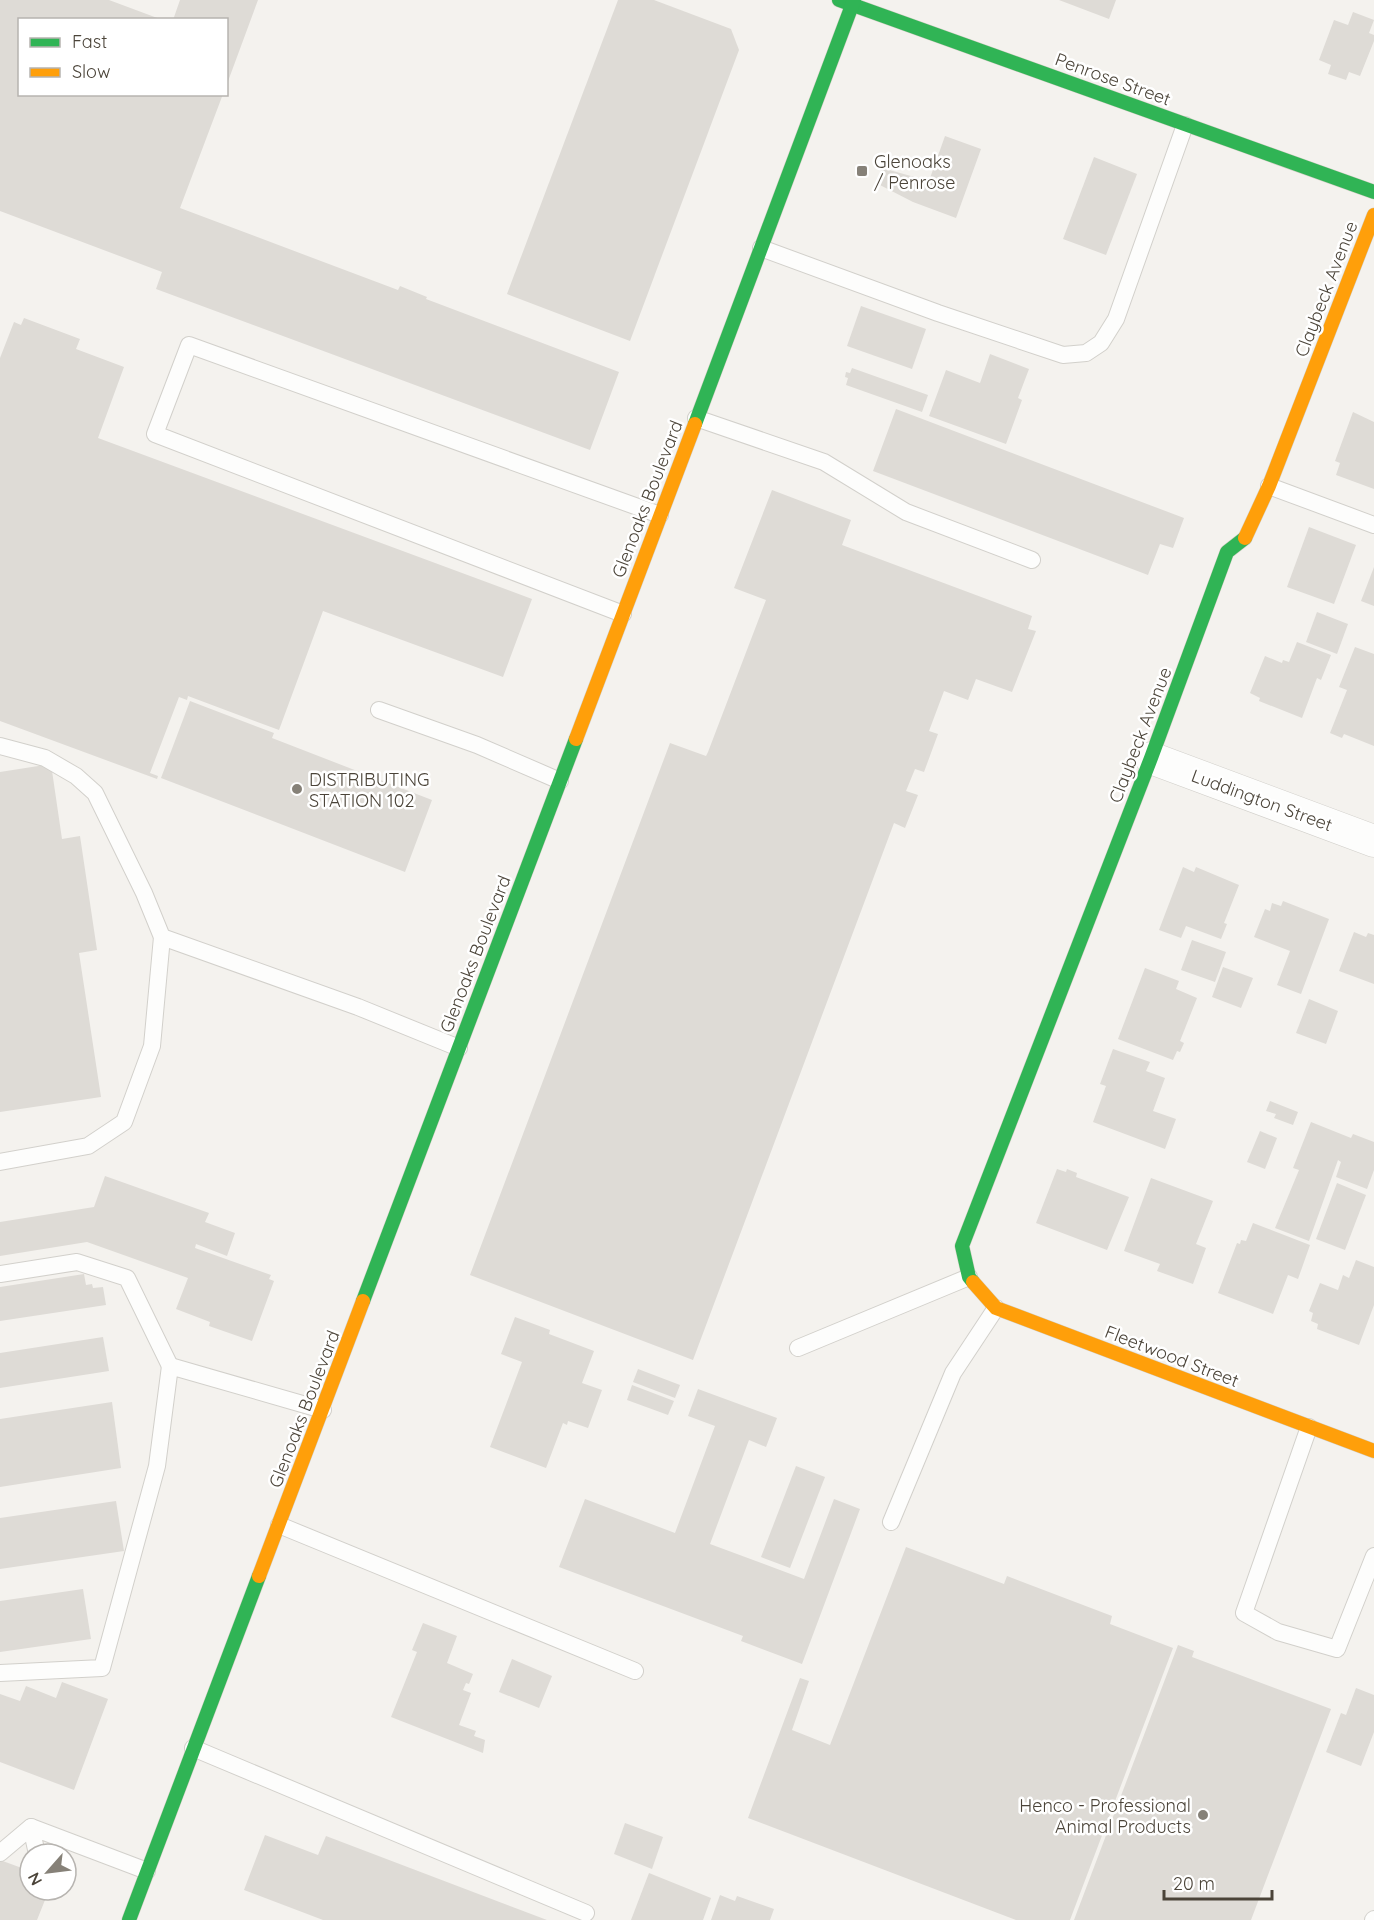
<svg xmlns="http://www.w3.org/2000/svg" width="1374" height="1920" viewBox="0 0 1374 1920" font-family="Quicksand,sans-serif">
<rect width="100%" height="100%" fill="#f4f2ee"/>
<!-- building -->
<g fill="#dedbd6">
<path d="M0,0h109l51,19 -140,1v74h203l-43,114 218,82 2,-4 27,11 -1,2 193,73 -29,78 -434,-161 6,-17 -162,-61z"/>
<path d="M180,0h78l-31,84 -1,-64h-53z"/>
<path d="M618,0h36l77,29 8,21 -109,291 -123,-47z"/>
<path d="M1059,0h57l-7,19z"/>
<path d="M1353,12l21,8 -5,13 5,2v6l-14,35 -11,-4 -3,8 -18,-6 3,-9 -12,-5 15,-40 14,5z"/>
<path d="M945,136l36,13 -25,69 -43,-16 -37,-19 6,-15 47,13z"/>
<path d="M1094,157l43,17 -31,81 -43,-16z"/>
<path d="M861,306l65,23 -14,40 -65,-23z"/>
<path d="M24,318l56,21 -4,10 48,18 -26,71 434,161 -29,78 -180,-66 -44,119 -91,-34 -1,4 -8,-3 -29,76 8,3 -1,3 -157,-58v-363l14,-36 7,3z"/>
<path d="M990,354l39,15 -11,29 4,2 -16,44 -77,-28 17,-46 34,13z"/>
<path d="M852,368l76,27 -6,17 -76,-27 2,-7 -3,-1 1,-5 4,1z"/>
<path d="M896,409l288,109 -11,30 -13,-4 -12,31 -275,-104z"/>
<path d="M1353,412l21,10v67l-38,-14 4,-12 -5,-2z"/>
<path d="M772,490l79,30 -9,25 190,71 -4,13 8,2 -24,61 -36,-13 -8,21 -24,-9 -15,40 9,3 -14,38 -9,-3 -9,22 12,4 -13,33 -11,-5 -201,537 -223,-85 200,-532 36,13 2,-4 58,-152 -32,-12z"/>
<path d="M1309,527l47,18 -22,59 -47,-17z"/>
<path d="M1374,567v39l-13,-5z"/>
<path d="M1317,612l31,12 -11,30 -31,-12z"/>
<path d="M1297,642l34,13 -10,25 -4,-2 -15,40 -43,-17 1,-3 -10,-5 15,-37 17,7 1,-3 6,2z"/>
<path d="M1355,647l19,7v92l-30,-12 -2,4 -12,-5 17,-43 -8,-3z"/>
<path d="M190,701l84,32 -2,5 160,62 -27,72 -244,-94z"/>
<path d="M51,764l11,75 18,-3 17,114 -18,3 22,144 -101,15v-340z"/>
<path d="M1183,867l11,5 2,-5 43,18 -15,38 3,1 -6,15 -35,-13 -5,12 -22,-8z"/>
<path d="M1283,901l46,18 -28,75 -24,-9 13,-34 -36,-14 11,-28 5,2 2,-8 9,3z"/>
<path d="M1354,932l12,5 2,-4 6,2v49l-35,-13z"/>
<path d="M1192,940l34,12 -11,30 -34,-12z"/>
<path d="M1223,967l30,11 -12,30 -29,-11z"/>
<path d="M1145,968l34,13 -3,8 21,9 -17,43 4,2 -4,9 -3,-1 -4,9 -55,-21z"/>
<path d="M1309,999l29,12 -12,33 -30,-11z"/>
<path d="M1113,1049l37,13 -4,9 19,7 -12,33 23,8 -11,30 -72,-27 13,-36 -6,-2z"/>
<path d="M1270,1101l28,11 -5,13 -19,-7 2,-4 -10,-3z"/>
<path d="M1311,1122l40,16 2,-4 21,8v28l-7,19 -31,-12 5,-15 -3,-2 -29,81 -34,-13 24,-58 -6,-2z"/>
<path d="M1260,1131l17,7 -12,31 -18,-7z"/>
<path d="M1057,1169l9,3 1,-3 10,4 -1,4 53,20 -22,53 -71,-27z"/>
<path d="M105,1176l104,37 -4,9 30,11 -8,23 -31,-12 -1,4 76,27 -2,4 5,2 -22,60 -43,-15 1,-4 -34,-13 12,-31 -101,-36 -87,14v-34l94,-15z"/>
<path d="M1151,1178l62,23 -17,43 10,4 -13,36 -36,-13 3,-7 -36,-13z"/>
<path d="M1337,1183l29,12 -21,55 -29,-11z"/>
<path d="M1253,1223l57,22 -12,34 -10,-4 -15,39 -55,-21 19,-50 3,1 1,-4 5,1z"/>
<path d="M1356,1260l18,7v38l-15,40 -42,-16 1,-5 -7,-3 2,-8 -4,-2 11,-28 18,7 5,-15 6,3z"/>
<path d="M84,1274l2,11 6,-1 1,4 10,-1 3,18 -106,16v-34z"/>
<path d="M515,1317l35,13 -1,4 45,17 -12,32 20,7 -14,38 -20,-7 -1,4 -4,-2 -17,45 -56,-21 32,-85 -21,-8z"/>
<path d="M103,1337l6,34 -109,17v-35z"/>
<path d="M638,1369l42,16 -5,13 -42,-16z"/>
<path d="M632,1385l42,16 -6,14 -41,-15z"/>
<path d="M698,1389l79,29 -11,29 -17,-7 -39,104 94,35 30,-80 26,10 -58,155 -61,-23 2,-5 -184,-69 26,-68 90,34 40,-107 -27,-10z"/>
<path d="M112,1402l9,66 -121,19v-68z"/>
<path d="M796,1466l29,11 -35,91 -29,-11z"/>
<path d="M116,1501l8,50 -124,18v-51z"/>
<path d="M906,1547l98,37 3,-8 105,40 -2,8 63,24 -103,272h-54l-268,-102 52,-140 9,3 -17,49 38,15z"/>
<path d="M83,1589l8,50 -91,13v-51z"/>
<path d="M423,1623l34,13 -10,27 26,11 -4,10 -3,-1 -3,7 8,3 -12,32 17,6 -2,5 11,4 -2,13 -92,-36 26,-65 -5,-2z"/>
<path d="M1178,1645l16,6 -2,6 139,52 -80,211h-177z"/>
<path d="M512,1659l40,17 -13,32 -40,-16z"/>
<path d="M62,1682l46,17 -34,91 -74,-28v-68l20,7 6,-15 30,12z"/>
<path d="M1356,1688l18,7v37l-13,34 -35,-14 15,-39 5,2z"/>
<path d="M625,1823l38,14 -11,32 -38,-15z"/>
<path d="M265,1835l53,20 8,-19 221,84h-224l-79,-30z"/>
<path d="M0,1860l30,11v19h19l-12,30h-37z"/>
<path d="M649,1873l62,25 -8,22h-72z"/>
<path d="M720,1895l15,6 2,-5 37,13 -4,11h-59z"/>
</g>
<g fill="none" stroke-linecap="round" stroke-linejoin="round">
<defs>
<g id="lane">
<path d="M761,248l177,65 125,42 23,-2 15,-10 15,-24 69,-194"/>
<path d="M696,418l128,44 82,50 126,48"/>
<path d="M1269,486l105,39"/>
<path d="M623,614l-468,-180 34,-89 471,170"/>
<path d="M379,710l98,35 83,36"/>
<path d="M0,746l45,12 31,18 19,17 49,100 18,44 196,70 101,41"/>
<path d="M0,1162l88,-16 36,-24 28,-76 10,-109"/>
<path d="M0,1274l77,-12 50,16 43,88"/>
<path d="M798,1348l171,-71"/>
<path d="M1309,1427l-65,186 34,19 59,17 37,-93"/>
<path d="M891,1522l62,-149 43,-65"/>
<path d="M279,1525l356,146"/>
<path d="M0,1673l102,-5 55,-202 13,-100 153,44"/>
<path d="M193,1748l393,165"/>
<path d="M0,1853l31,-26"/>
<path d="M37,1854l-6,-27 116,44"/>
<path d="M1373,1920l1,-1"/>
</g>
<path id="street" d="M1151,758l223,83"/>
<g id="fast">
<path d="M839,0l535,192"/>
<path d="M695,424l159,-424"/>
<path d="M973,1282l-4,-5 -7,-31 189,-488 76,-206 18,-14"/>
<path d="M363,1301l213,-562"/>
<path d="M129,1920l130,-344"/>
</g>
<g id="slow">
<path d="M1245,538l24,-52 105,-271"/>
<path d="M576,739l119,-315"/>
<path d="M973,1282l23,26 378,143"/>
<path d="M259,1576l104,-275"/>
</g>
</defs>
<!-- lane casing -->
<use href="#lane" stroke="#d2d0cb" stroke-width="18"/>
<!-- street casing -->
<use href="#street" stroke="#d2d0cb" stroke-width="33"/>
<!-- fast casing -->
<use href="#fast" stroke="#d3cfc5" stroke-width="15"/>
<!-- slow casing -->
<use href="#slow" stroke="#d3cfc5" stroke-width="15"/>
<!-- lane -->
<use href="#lane" stroke="#fdfdfc" stroke-width="16"/>
<!-- street -->
<use href="#street" stroke="#fdfdfc" stroke-width="32"/>
<!-- fast -->
<use href="#fast" stroke="#30b455" stroke-width="14"/>
<!-- slow -->
<use href="#slow" stroke="#ff9f0a" stroke-width="14"/>
</g>
<!-- markers -->
<g fill="#868178" stroke="#fff" stroke-width="2">
<rect x="856" y="165" width="12" height="12" rx="3"/>
<circle cx="297" cy="789" r="6"/>
<circle cx="1203" cy="1815" r="6"/>
</g>
<g text-anchor="middle" dominant-baseline="central" stroke-width="5" stroke-linejoin="round" paint-order="stroke">
<!-- street labels -->
<g font-size="18" fill="#4b4439" stroke="#fff">
<text transform="translate(1113 79) rotate(20)">Penrose Street</text>
<text transform="translate(1326 289) rotate(-69)">Claybeck Avenue</text>
<text transform="translate(647 499) rotate(-69)">Glenoaks Boulevard</text>
<text transform="translate(1140 735) rotate(-69)">Claybeck Avenue</text>
<text transform="translate(1262 800) rotate(20)">Luddington Street</text>
<text transform="translate(475 954) rotate(-69)">Glenoaks Boulevard</text>
<text transform="translate(1172 1356) rotate(21)">Fleetwood Street</text>
<text transform="translate(304 1409) rotate(-69)">Glenoaks Boulevard</text>
</g>
<!-- poi labels -->
<g font-size="18" fill="#4b4439" stroke="#fff" text-anchor="start">
<text x="874" y="161">Glenoaks<tspan x="874" dy="21">/ Penrose</tspan></text>
<text x="309" y="779">DISTRIBUTING<tspan x="309" dy="21">STATION 102</tspan></text>
<text x="1191" y="1805" text-anchor="end">Henco - Professional<tspan x="1191" dy="21">Animal Products</tspan></text>
</g>
</g>
<!-- legend -->
<rect x="18" y="18" width="210" height="78" fill="#ffffff" stroke="#b7b4b0" stroke-width="1.5"/>
<rect x="30" y="38" width="30" height="9" fill="#30b455" stroke="#b7b4b0" stroke-width="1.5"/>
<text x="72" y="48" font-size="18" fill="#4b4439">Fast</text>
<rect x="30" y="68" width="30" height="9" fill="#ff9f0a" stroke="#b7b4b0" stroke-width="1.5"/>
<text x="72" y="78" font-size="18" fill="#4b4439">Slow</text>
<!-- north arrow -->
<g transform="translate(48 1872) rotate(242)"><circle r="28" fill="#ffffff" stroke="#b7b4b0" stroke-width="1.5"/>
<path d="M0-4.5L10 22L0 15L-10 22Z" fill="#868178"/>
<text y="-9" font-size="16" font-weight="bold" text-anchor="middle" fill="#4b4439">N</text>
</g>
<!-- scale -->
<path d="M1164 1890v9h108v-9" fill="none" stroke="#4b4439" stroke-width="3"/>
<text x="1173" y="1890" font-size="18" fill="#4b4439" stroke="#ffffff" stroke-width="4.5" paint-order="stroke">20 m</text>
</svg>
